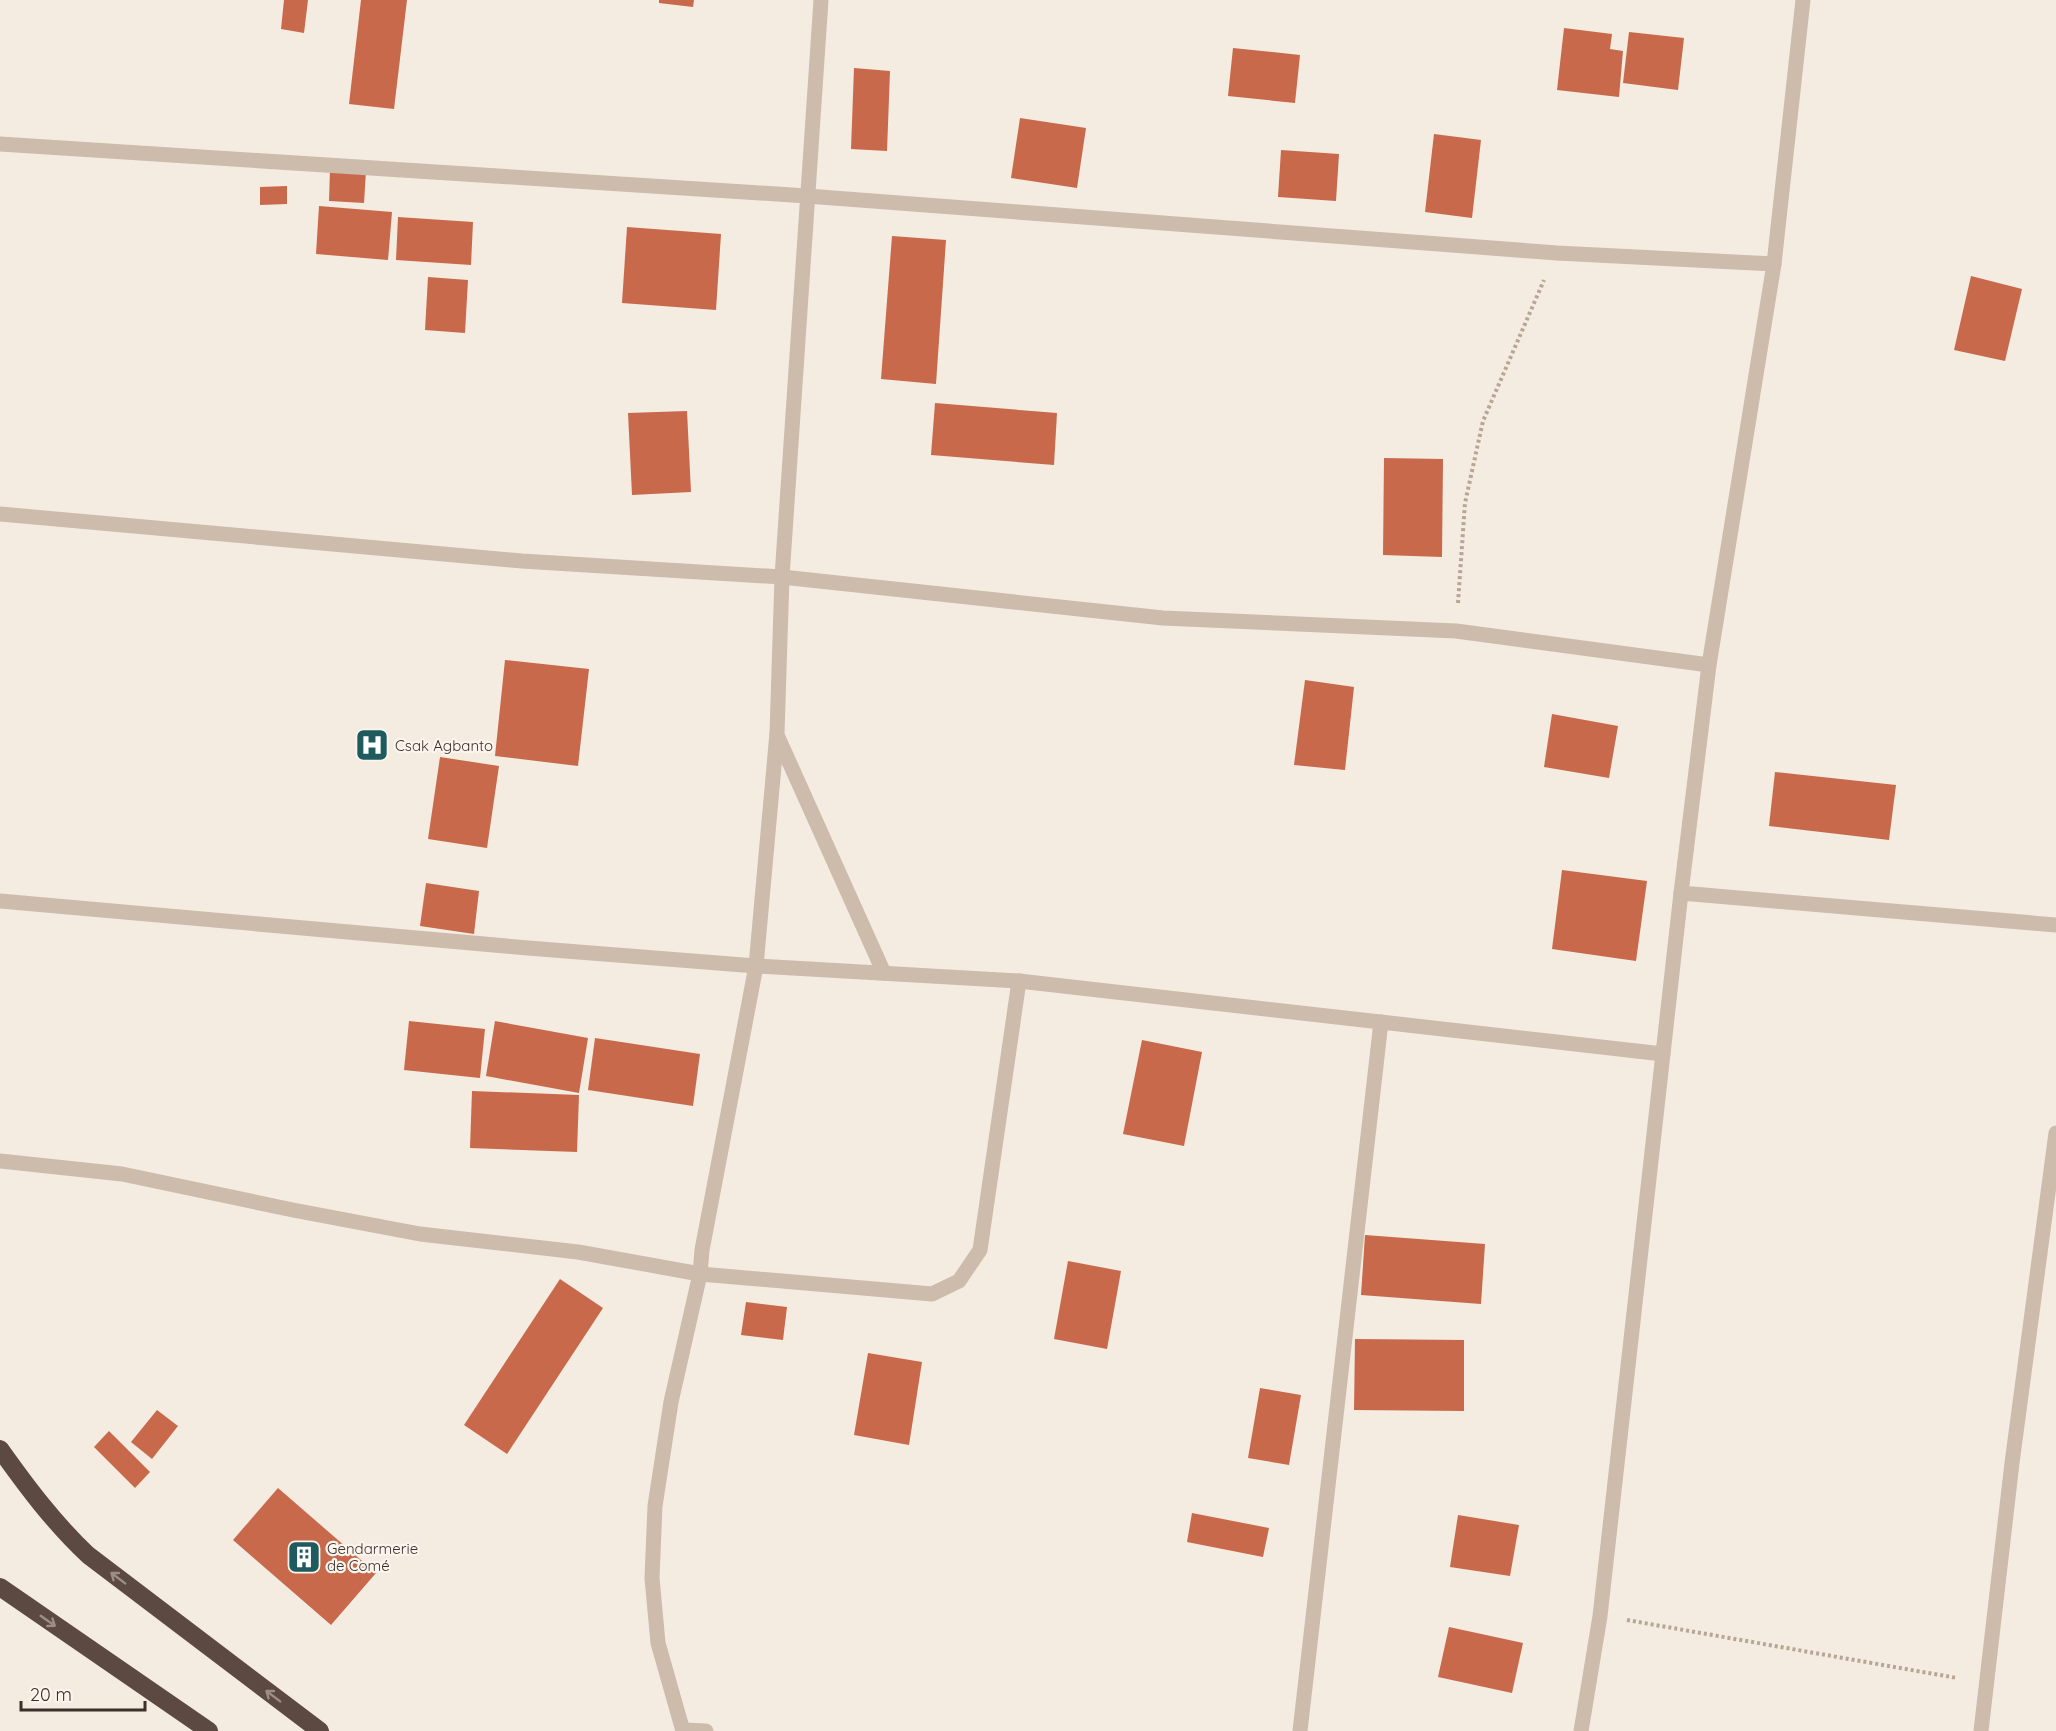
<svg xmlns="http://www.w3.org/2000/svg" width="2056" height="1731" viewBox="0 0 2056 1731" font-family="Quicksand,sans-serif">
<rect width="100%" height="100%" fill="#f4ebe1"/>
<!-- building -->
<g fill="#c8694b">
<path d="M284,0h24l-4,33 -23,-4z"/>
<path d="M361,0h46l-13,109 -45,-5z"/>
<path d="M659,0h35l-1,7 -34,-4z"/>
<path d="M1564,28l48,6 -2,15 13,2 -4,46 -62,-7z"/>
<path d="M1629,32l55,6 -6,52 -55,-7z"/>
<path d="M1233,48l67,7 -5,48 -67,-7z"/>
<path d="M854,68l36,3 -3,80 -36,-2z"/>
<path d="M1020,118l66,10 -9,60 -66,-10z"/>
<path d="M1434,134l47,6 -9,78 -47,-6z"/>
<path d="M1281,150l58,4 -3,47 -58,-4z"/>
<path d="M330,169l36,2 -2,32 -35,-2z"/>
<path d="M287,186v18l-27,1v-18z"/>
<path d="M319,206l73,6 -4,48 -72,-6z"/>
<path d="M398,217l75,5 -2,43 -75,-5z"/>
<path d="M627,227l94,7 -5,76 -94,-7z"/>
<path d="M892,236l54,4 -10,144 -55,-5z"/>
<path d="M1971,276l51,13 -17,72 -51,-11z"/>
<path d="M428,277l40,3 -3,53 -40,-3z"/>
<path d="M935,403l122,10 -3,52 -123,-10z"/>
<path d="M687,411l4,81 -59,3 -4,-82z"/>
<path d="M1384,458l59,1 -1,98 -59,-2z"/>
<path d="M505,660l84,9 -11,97 -83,-10z"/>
<path d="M1305,680l49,7 -9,83 -51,-5z"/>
<path d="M1552,714l66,12 -9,52 -65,-11z"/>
<path d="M440,757l59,9 -12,82 -59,-9z"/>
<path d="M1775,772l121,13 -7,55 -120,-14z"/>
<path d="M1562,870l85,11 -11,80 -84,-12z"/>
<path d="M426,883l53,8 -5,43 -54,-8z"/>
<path d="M409,1021l76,8 -5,49 -76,-8z"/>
<path d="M495,1021l93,17 -9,55 -93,-17z"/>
<path d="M595,1038l105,16 -7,52 -105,-16z"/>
<path d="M1142,1040l60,12 -18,94 -61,-12z"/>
<path d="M472,1091l107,4 -2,57 -107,-4z"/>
<path d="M1365,1235l120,9 -4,60 -120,-9z"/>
<path d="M1068,1261l53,10 -14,78 -53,-10z"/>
<path d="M560,1279l43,29 -96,146 -43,-29z"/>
<path d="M746,1302l41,5 -4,33 -42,-5z"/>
<path d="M1355,1339l109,1v71l-110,-1z"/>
<path d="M868,1353l54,9 -13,83 -55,-10z"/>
<path d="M1260,1388l41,7 -12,70 -41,-7z"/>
<path d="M157,1410l21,16 -26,33 -21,-17z"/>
<path d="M109,1431l41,41 -15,16 -41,-41z"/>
<path d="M278,1488l98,85 -45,52 -98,-85z"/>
<path d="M1192,1513l77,15 -6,29 -76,-15z"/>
<path d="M1458,1515l61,10 -9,51 -60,-9z"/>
<path d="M1449,1627l74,16 -11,50 -74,-16z"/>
</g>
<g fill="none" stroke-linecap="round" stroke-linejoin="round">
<!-- path -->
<g stroke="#b9a596" stroke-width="4" stroke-dasharray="3 3" stroke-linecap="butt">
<path d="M1458,603l7,-100 18,-82 61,-141"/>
<path d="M1627,1620l330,58"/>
</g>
<!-- minor -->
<g stroke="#cdbbac" stroke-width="15">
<path d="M0,144l807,52 750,57 217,11"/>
<path d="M0,514l522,47 260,16 381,41 293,13 253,34"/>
<path d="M777,735l107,238"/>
<path d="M1681,893l375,32"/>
<path d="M0,901l528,47 228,18 263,15 644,73"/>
<path d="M0,1161l122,13 171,36 127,24 158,18 122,22 232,20 27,-13 21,-31 39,-269"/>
<path d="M683,1730l23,1"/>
<path d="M683,1731l-25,-88 -6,-65 3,-72 16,-104 29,-128 2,-24 54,-284 21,-233 5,-156 39,-577"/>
<path d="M1300,1731l81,-709"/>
<path d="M1581,1731l19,-115 81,-723 28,-228 65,-401 29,-264"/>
<path d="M1981,1731l31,-268 44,-330"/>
</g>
<!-- highway -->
<g stroke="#5c4a42" stroke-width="18">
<path d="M0,1449c27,38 54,74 88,106l232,176"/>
<path d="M0,1587l209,144"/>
</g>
</g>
<!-- one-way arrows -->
<defs><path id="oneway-shaft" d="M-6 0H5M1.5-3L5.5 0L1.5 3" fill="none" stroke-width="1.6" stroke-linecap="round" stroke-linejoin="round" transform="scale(1.5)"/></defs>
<g stroke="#9c8e87">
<use href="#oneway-shaft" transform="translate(118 1578) rotate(-143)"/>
<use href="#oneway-shaft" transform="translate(48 1621) rotate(35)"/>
<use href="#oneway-shaft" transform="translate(273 1696) rotate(-143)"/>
</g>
<!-- icons -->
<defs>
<symbol id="hospital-square" viewBox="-11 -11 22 22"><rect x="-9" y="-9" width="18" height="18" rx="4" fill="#1f5a5e" stroke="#fbf5ee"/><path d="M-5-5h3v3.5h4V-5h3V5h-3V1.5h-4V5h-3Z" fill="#fff"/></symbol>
<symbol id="building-square" viewBox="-11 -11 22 22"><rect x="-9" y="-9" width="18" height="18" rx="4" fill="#1f5a5e" stroke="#fbf5ee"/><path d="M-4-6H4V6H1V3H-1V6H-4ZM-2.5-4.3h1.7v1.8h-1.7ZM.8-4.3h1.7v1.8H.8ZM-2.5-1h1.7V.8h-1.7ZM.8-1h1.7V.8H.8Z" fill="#fff"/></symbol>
</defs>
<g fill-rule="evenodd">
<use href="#hospital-square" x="353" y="726" width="38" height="38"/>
<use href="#building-square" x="285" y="1538" width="38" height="38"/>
</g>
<g text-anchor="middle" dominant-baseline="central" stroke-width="4.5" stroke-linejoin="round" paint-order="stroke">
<!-- poi labels -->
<g font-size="15" fill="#3b302b" stroke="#fbf5ee" text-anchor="start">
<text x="395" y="745">Csak Agbanto</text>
<text x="327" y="1548">Gendarmerie<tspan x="327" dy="17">de Comé</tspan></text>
</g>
</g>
<!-- scale -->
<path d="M21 1701v9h124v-9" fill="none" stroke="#3b302b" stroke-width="3"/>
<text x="30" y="1701" font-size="18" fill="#3b302b" stroke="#fbf5ee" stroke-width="4.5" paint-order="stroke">20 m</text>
</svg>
